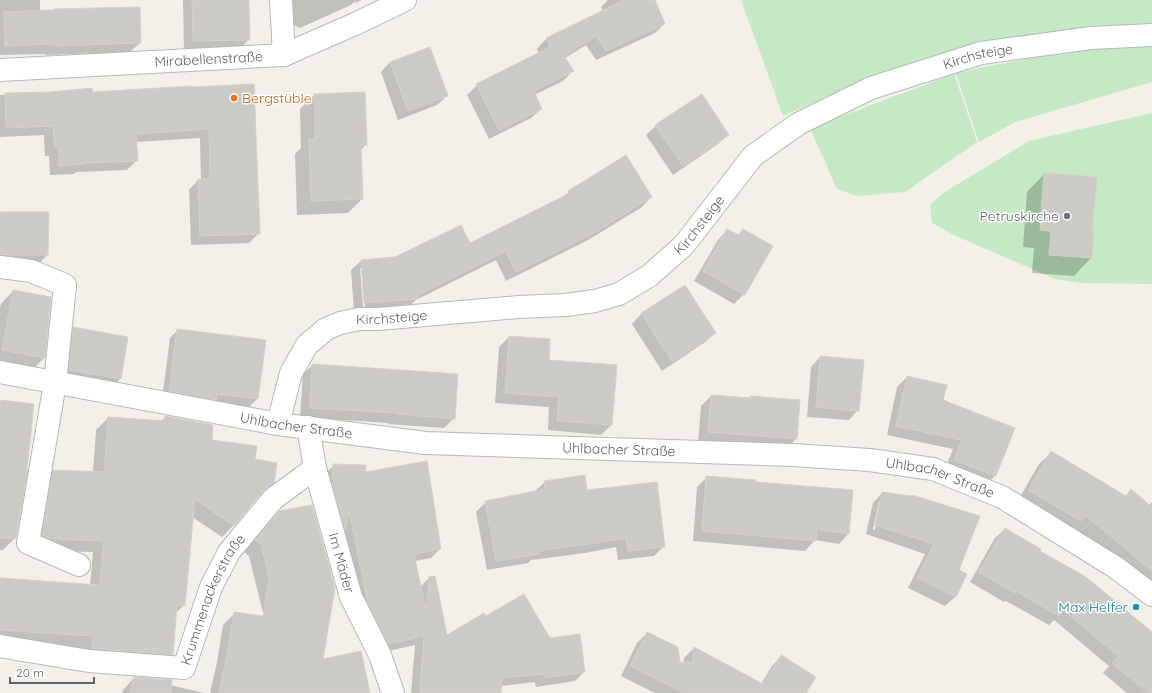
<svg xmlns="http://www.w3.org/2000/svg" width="1152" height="693" viewBox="0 0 1152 693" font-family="Quicksand,sans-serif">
<rect width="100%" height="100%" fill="#f1efe8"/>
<!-- green -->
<g fill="#c5e8c5">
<path d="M741,0h411v23l-61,5 -223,51 -85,37z"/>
<path d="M1152,41v41l-137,40 -36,20 -23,-69 28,-6 108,-21z"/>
<path d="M954,74l23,68 -72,50 -48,4 -20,-7 -27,-61z"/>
<path d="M1152,113v171l-71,-1 -26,-4 -99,-43 -24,-13 -2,-18 13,-12 86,-52z"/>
</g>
<!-- shadow -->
<g fill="#0003" fill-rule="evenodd">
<path d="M0,0h40v10l99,-2 1,35 -10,9 -85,3v-1l-45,1z"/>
<path d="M183,0h65l1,39 -9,10 -56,2z"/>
<path d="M284,0h78l-7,3v-2l-4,4 -51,23 -15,-8z"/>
<path d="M608,0h46l10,24 -9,9 -59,27 -10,-15 -21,13 8,13 -10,10 -29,14 7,14 -10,9 -42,21 -22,-44 10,-10 62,-31 -2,-5 9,-10 57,-28 -2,-4z"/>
<path d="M390,62l57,34 -10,9 -39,15 -17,-48z"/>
<path d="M191,87l68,146 -10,10 -58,2 -2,-55 9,-10h3l-1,-42 -64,4 1,18 -10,10 -51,2 -2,2 -24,1 -1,-19h-4l-1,-21 -44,2v-42l92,-2z"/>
<path d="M364,93l2,51 -5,6 1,49 -14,14 -51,2 -2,-61 6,-6 -1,-39 14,-14z"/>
<path d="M656,126l72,9 -10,9 -45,31 -27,-40z"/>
<path d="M626,156l25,41 -9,10 -54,33 -82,41 -10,-21 -80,40 -9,8 -53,4 -3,-42 10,-9 34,-3 75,-14 92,-46 7,-6zM360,268h2l3,40h-2z"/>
<path d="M1044,174l47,56 2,1 -2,27 -17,18 -42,-3 2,-25 -11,-1 4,-55z"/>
<path d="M0,213l47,42 -9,10 -38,-1z"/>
<path d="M727,230l10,6 6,-6 1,64 -10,10 -40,-23 24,-41z"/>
<path d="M685,286l30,47 -10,9 -43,29 -30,-47 9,-10z"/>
<path d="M13,291l37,7 -6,60 -12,12 -32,-6v-56l1,-4z"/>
<path d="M74,328l53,10 -7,41 -14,14 -51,-9 5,-42z"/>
<path d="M178,330l79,69 -8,8 -36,-5 -51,-3 8,-61z"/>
<path d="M509,337l39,24 68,5 -5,59 -10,10 -53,-5 1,-23 -54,-4 4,-56z"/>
<path d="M820,357l38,53 -9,10 -42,-3 4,-50z"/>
<path d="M313,365l141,53 -10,10 -56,-4v-1l-88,-6 3,-43z"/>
<path d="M907,377l35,24 53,75 -10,9 -40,-16 8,-20 -66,-14 10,-48z"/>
<path d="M711,396l38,3 1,-2 49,4 -3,38 -10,10 -88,-7 3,-36z"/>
<path d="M0,401l15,137 -12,12h-3z"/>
<path d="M166,417l45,23 43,20 19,22 -17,16 -22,27 -12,12 -30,-20 -8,88 -9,9 -3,40 -11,12 -80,-6 1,-12 -82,-6v-63l90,6 3,-33 -55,-1 4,-68 11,-12 40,1 3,-42 12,-12 53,3z"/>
<path d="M1051,453l74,44 6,-6 18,15 3,-4v91l-78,-66 -6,5 -51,-30 22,-38z"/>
<path d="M334,465l30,8 76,76 -9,9 -16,3 5,26 9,-9 17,58 40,-18 64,21 34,33 -9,9 -39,6 -1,-5 -34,4 -1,7h-89l4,-48 -36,8 -54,-179z"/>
<path d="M707,477l48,6 93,51 -9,10 -24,-4 -10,11 -112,-10 4,-54z"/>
<path d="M545,482l41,10 78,54 -10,10 -36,4 -2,-13 -31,6 -54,7 -3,3 -41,7 -11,-58 10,-10 49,-11z"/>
<path d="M882,493l29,4 47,73 8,4 -11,23 -10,9 -37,-18 17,-34 -59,-20 7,-31zM879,502h2l-6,28 -2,-1z"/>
<path d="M280,512l42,149 47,32h-159l7,-31 6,-37 12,-12 29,4 -15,-61 -5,-4 24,-28z"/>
<path d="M1005,529l34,22 113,81v61h-25l-24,-20 6,-7 -55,-46 -5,5 -43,-24 -2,1 -34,-20 25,-44z"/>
<path d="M647,633l32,30h5v-5l10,-10 67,36 11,-18 9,-10 24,37h-150l-34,-17 16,-33z"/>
<path d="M134,678l36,7 34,8h-82l1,-3z"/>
</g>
<!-- building -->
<g fill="#cccac5" stroke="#d6d1c6">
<path d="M192,0h57l1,40 -57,1z"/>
<path d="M624,0h31l10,24 -59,27 -10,-15 -32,20 10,15 -40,20 8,18 -43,21 -23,-46 74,-37 -4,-9z"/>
<path d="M140,7l1,36 -86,3v-2l-50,2 -1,-34 50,-2v-1z"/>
<path d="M430,47l18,49 -40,15 -18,-49z"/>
<path d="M254,84l6,150 -60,2 -2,-57h12l-1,-50 -73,5 2,27 -53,2v1l-26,2 -1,-19h-3l-2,-21 -47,2 -1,-35 46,-1 41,-4 1,4 99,-6v1z"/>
<path d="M365,92l2,53h-6l2,54 -52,2 -2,-62h6l-1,-45z"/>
<path d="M702,94l27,41 -46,31 -28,-41z"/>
<path d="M626,155l26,42 -53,33 -83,42 -10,-21 -88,44v4l-54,4 -3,-43 34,-3 66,-32 9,18 100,-50 -2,-2z"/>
<path d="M1044,173l53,4 -5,53h2l-2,28 -43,-3 2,-24 -11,-1z"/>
<path d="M0,212h49l-1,43h-48z"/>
<path d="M727,229l12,6 4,-6 30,17 -28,49 -42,-24z"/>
<path d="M685,285l31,48 -44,29 -31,-49z"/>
<path d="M13,290l38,7 -6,61 -43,-8z"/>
<path d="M73,327l55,10 -7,42 -52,-9z"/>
<path d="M177,329l89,11 -8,59 -41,-5 -1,6 -47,-9z"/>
<path d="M509,336l41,3 -1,21 68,5 -5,60 -55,-4 2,-24 -54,-4z"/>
<path d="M820,356l44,4 -5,51 -43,-4z"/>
<path d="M312,364l146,10 -3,45 -58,-5v-1l-87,-5z"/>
<path d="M907,376l40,9 -4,15 72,28 -19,48 -42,-16 8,-20 -66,-14z"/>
<path d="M711,395l39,3v-2l50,4 -3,39 -89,-7z"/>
<path d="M0,400l34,4 -7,65h1l-12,69h-16z"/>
<path d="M165,416l48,9 -1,15 45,6 -2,13 22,4 -3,20 -11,8 -29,35 -39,-27 -10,107 -8,-1 -4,50 -81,-6 1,-13 -93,-6v-52l100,7 4,-44 -53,-2 -9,-4 11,-65 51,2 4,-55 57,4z"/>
<path d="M1051,451l75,45 5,-7 21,18v64l-67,-56 -4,6 -53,-31z"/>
<path d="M427,461l14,88 -27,5 12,56 3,-33 6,-1 12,59 37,-22 2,3 38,-22 26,44 30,-4 5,38 -40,6 -1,-4 -42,4 -1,15h-81l4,-57 -36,8 -20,-40 -19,-93 -4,20 -13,-47 1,-20 33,1 -1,7z"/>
<path d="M585,475l2,15 70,-8 8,65 -37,4 -2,-13 -31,5 -57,8 1,3 -43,7 -11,-60 60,-12 -1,-8z"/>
<path d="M706,476l50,4v2l97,8 -4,44 -32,-5 -1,12 -114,-10z"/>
<path d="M882,492l29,4 1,-1 68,21 -21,54 8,4 -11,23 -39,-19 17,-34 -59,-19z"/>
<path d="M312,505l23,83 -12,71 38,-8 9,42h-151l9,-44 6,-37 29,4 6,-37 -8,-35 -6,-4 24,-29z"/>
<path d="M1005,528l36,21 -1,2 46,26 66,55v61h-4l-36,-30 6,-7 -55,-46 -4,6 -43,-25 -1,2 -37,-21z"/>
<path d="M647,632l31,15 2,15h13l1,-15 69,37 18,-29 35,22 -10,16h-122l-54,-27z"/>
<path d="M134,677l38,3 -1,13h-41z"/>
</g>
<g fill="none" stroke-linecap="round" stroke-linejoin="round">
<defs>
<g id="minor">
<path d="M281,0l3,55"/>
<path id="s1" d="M0,70l284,-15 71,-31 50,-24"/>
<path d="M0,267l31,4 34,14 -10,98 -27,160 51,22"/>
<path id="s2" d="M0,372l278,52 147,19 367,12 78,5 63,9 69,28 113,70 37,28"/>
<path id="s3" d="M278,424l13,-51 16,-28 19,-16 14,-6 19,-4h19l141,-12 47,-2 29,-4 24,-7 30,-18 35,-31 69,-89 45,-32 73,-36 110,-35 110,-15 61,-3"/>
<path id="s4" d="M308,427l7,41 36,129 29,58 13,38"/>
<path id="s5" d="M0,646l89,15 95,7 27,-81 18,-35 44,-53 42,-31"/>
</g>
</defs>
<!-- minor casing -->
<use href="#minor" stroke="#b5b8bc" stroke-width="24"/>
<!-- minor -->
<use href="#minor" stroke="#fff" stroke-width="22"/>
</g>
<!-- markers -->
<circle fill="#e8710a" stroke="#fff" stroke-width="1.5" cx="234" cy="98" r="4"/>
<circle fill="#6b7280" stroke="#fff" stroke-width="1.5" cx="1067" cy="216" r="4"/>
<circle fill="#0f9aa8" stroke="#fff" stroke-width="1.5" cx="1136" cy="607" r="4"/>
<g text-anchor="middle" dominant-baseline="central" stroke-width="3" stroke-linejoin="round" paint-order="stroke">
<!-- street labels -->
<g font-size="14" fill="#5f6368" stroke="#fff">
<text stroke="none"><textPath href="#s3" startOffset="849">Kirchsteige</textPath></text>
<text stroke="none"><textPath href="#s1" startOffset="209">Mirabellenstraße</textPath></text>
<text stroke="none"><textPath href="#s3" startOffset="513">Kirchsteige</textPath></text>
<text stroke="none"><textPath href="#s3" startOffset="177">Kirchsteige</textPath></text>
<text stroke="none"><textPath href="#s2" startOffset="301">Uhlbacher Straße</textPath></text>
<text stroke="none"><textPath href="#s2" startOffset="625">Uhlbacher Straße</textPath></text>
<text stroke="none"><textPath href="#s2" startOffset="949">Uhlbacher Straße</textPath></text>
<text stroke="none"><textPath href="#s4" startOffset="140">Im Mäder</textPath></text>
<text stroke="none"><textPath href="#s5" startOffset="260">Krummenackerstraße</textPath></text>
</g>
<!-- food labels -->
<g font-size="14" fill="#c56008" stroke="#fff" text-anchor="start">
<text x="242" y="98">Bergstüble</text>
</g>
<!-- worship labels -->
<g font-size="14" fill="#5b616d" stroke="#fff" text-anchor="end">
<text x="1059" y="216">Petruskirche</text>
</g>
<!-- culture labels -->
<g font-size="14" fill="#0d838f" stroke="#fff" text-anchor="end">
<text x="1128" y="607">Max Helfer</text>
</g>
</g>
<!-- scale -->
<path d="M10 677v6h84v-6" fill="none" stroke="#5f6368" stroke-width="2"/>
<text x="16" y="677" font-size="12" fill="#5f6368" stroke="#ffffff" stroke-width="3" paint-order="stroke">20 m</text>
</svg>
